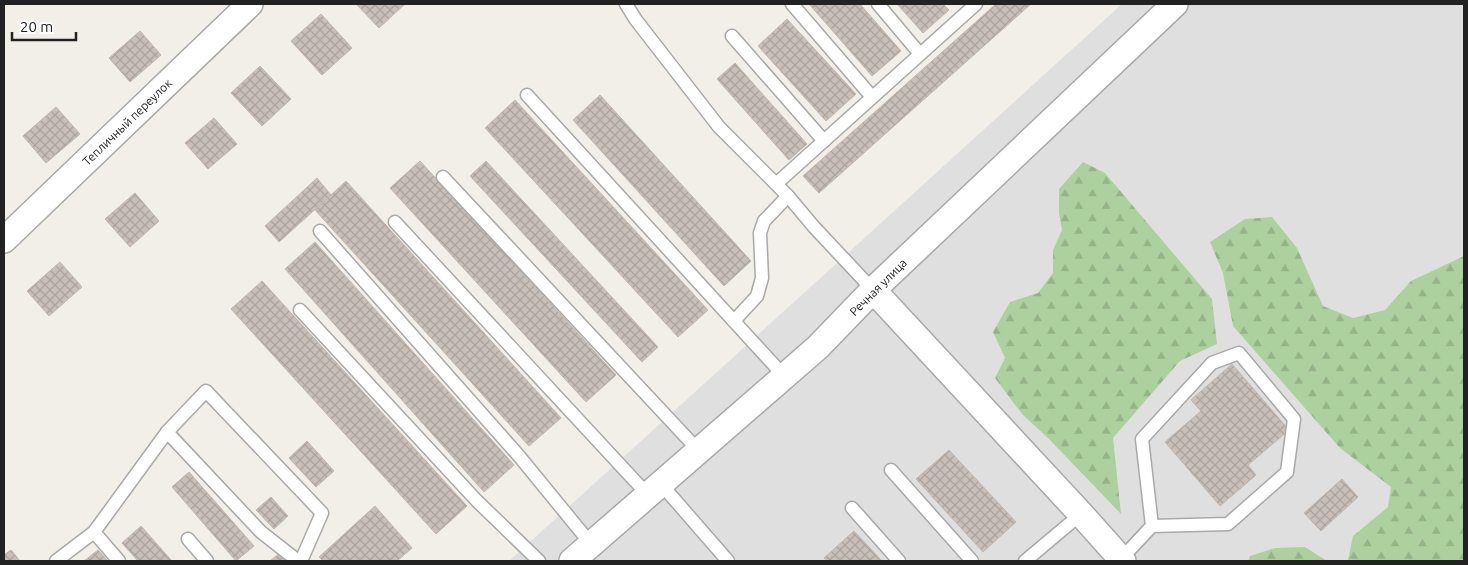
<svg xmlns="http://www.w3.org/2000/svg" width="1468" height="565" viewBox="0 0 1468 565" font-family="Ubuntu,sans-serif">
<defs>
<pattern id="forest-firs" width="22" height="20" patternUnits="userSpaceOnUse" patternTransform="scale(1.25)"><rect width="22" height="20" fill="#add19e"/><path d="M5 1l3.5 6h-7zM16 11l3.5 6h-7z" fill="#95b388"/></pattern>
<pattern id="building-cross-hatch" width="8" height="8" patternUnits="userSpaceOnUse" patternTransform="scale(1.25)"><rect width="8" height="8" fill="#c7bfb8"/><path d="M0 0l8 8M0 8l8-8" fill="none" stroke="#aba49e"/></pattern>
</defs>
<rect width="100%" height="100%" fill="#f2efe9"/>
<!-- residential -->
<path fill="#e0dfdf" d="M1122,4h342v557h-955z"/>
<!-- forest -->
<g fill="url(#forest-firs)">
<path d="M1083,162l22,11 107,126 5,45 -37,17 -67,77 8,76 -72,-75 -27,-25 -27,-36 10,-20 -12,-26 17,-30 28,-9 15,-20v-23l9,-20 -3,-17v-24z"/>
<path d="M1272,217l25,31 26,58 30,12 32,-8 26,-29 53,-25v305h-83l-33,-1 5,-24 35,-29 3,-20 -51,-39 -107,-122 -10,-53 -13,-31 35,-23z"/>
<path d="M1305,547l22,14h-79l2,-5 25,-8z"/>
</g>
<!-- building -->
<g fill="url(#building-cross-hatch)" stroke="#c4b6ab">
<path d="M356,4h49l-26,24z"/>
<path d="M809,4h51l41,47 -29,25z"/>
<path d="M897,4h46l6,6 -26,23z"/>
<path d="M996,4h35l-212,189 -16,-17z"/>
<path d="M321,14l31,34 -30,27 -31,-34z"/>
<path d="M787,19l69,75 -30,27 -68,-75z"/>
<path d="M140,31l21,24 -31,27 -21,-24z"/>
<path d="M735,63l72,81 -18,16 -72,-81z"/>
<path d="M260,66l31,33 -29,27 -31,-33z"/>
<path d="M600,95l151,166 -27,25 -151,-166z"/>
<path d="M515,100l193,210 -30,27 -193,-209z"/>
<path d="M56,107l24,27 -34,29 -23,-27z"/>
<path d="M214,118l23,26 -29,25 -23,-26z"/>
<path d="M420,161l196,214 -30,27 -196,-214z"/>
<path d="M486,161l172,186 -16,15 -172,-186z"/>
<path d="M317,178l14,17 -52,47 -14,-16z"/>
<path d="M346,181l215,237 -32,28 -214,-236z"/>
<path d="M135,193l24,28 -29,26 -25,-28z"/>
<path d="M315,242l199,223 -30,27 -199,-223z"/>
<path d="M60,262l22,25 -33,29 -22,-25z"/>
<path d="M262,281l205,225 -31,28 -205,-225z"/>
<path d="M1232,364l57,66 -41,35 8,10 -36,31 -55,-64 36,-31 -10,-11z"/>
<path d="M307,441l27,30 -18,16 -27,-29z"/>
<path d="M949,450l67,72 -33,30 -67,-73z"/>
<path d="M189,472l65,74 -18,15 -64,-74z"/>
<path d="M1342,479l16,18 -37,34 -17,-18z"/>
<path d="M271,497l17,19 -14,13 -18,-19z"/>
<path d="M375,506l37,42 -15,13h-74l-4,-4z"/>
<path d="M141,526l31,35h-34l-16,-18z"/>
<path d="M854,531l28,30h-55l-3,-3z"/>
<path d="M11,550l9,11h-16v-6z"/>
<path d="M98,550l10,11h-24z"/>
<path d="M281,552l7,9h-18z"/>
</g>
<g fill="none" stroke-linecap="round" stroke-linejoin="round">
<defs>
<g id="service">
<path d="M626,4l10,16 83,107 69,69 26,31 59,63"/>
<path d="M792,4l80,93"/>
<path d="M878,4l42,50"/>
<path d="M732,36l92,105"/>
<path d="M527,95l258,282"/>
<path d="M443,177l256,274"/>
<path d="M776,184l200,-180"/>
<path d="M395,222l253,273"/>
<path d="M320,231l199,225 72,88"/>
<path d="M300,310l177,191 62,60"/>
<path d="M734,321l23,-25 5,-18 -2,-45 4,-12 24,-25"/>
<path d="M167,432l39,-41 116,122 -21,48"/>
<path d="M891,470l81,91"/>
<path d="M661,484l67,77"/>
<path d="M852,508l47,53"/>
<path d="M94,532l25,29"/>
<path d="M188,539l19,22"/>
<path d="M1121,559l31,-33 76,-2 59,-52 7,-53 -55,-66 -27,10 -70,76 10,87"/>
<path d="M56,561l38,-29 73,-100 94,100 37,29"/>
<path d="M1025,561l56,-47"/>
</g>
<g id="minor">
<path d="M4,240l246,-236"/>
<path d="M873,290l208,224 42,47"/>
<path d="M572,561l246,-214 55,-57 302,-286"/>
</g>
</defs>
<!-- service casing -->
<use href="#service" stroke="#a9a9a9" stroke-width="15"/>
<!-- minor casing -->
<use href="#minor" stroke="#a9a9a9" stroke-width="28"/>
<!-- service -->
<use href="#service" stroke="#fff" stroke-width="12"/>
<!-- minor -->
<use href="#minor" stroke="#fff" stroke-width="25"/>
</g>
<g text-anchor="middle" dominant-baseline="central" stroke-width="4.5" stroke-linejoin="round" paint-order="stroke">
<!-- street labels -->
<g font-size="12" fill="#222" stroke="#fff">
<text transform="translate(127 122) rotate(-44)">Тепличный переулок</text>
<text transform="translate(878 287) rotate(-45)">Речная улица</text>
</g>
</g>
<!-- border -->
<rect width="1468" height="565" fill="none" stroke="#222222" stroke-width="10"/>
<!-- scale -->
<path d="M12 32v8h64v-8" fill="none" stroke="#222222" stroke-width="2.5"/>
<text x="20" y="32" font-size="15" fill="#222222" stroke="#ffffff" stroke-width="4" paint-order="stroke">20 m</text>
</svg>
